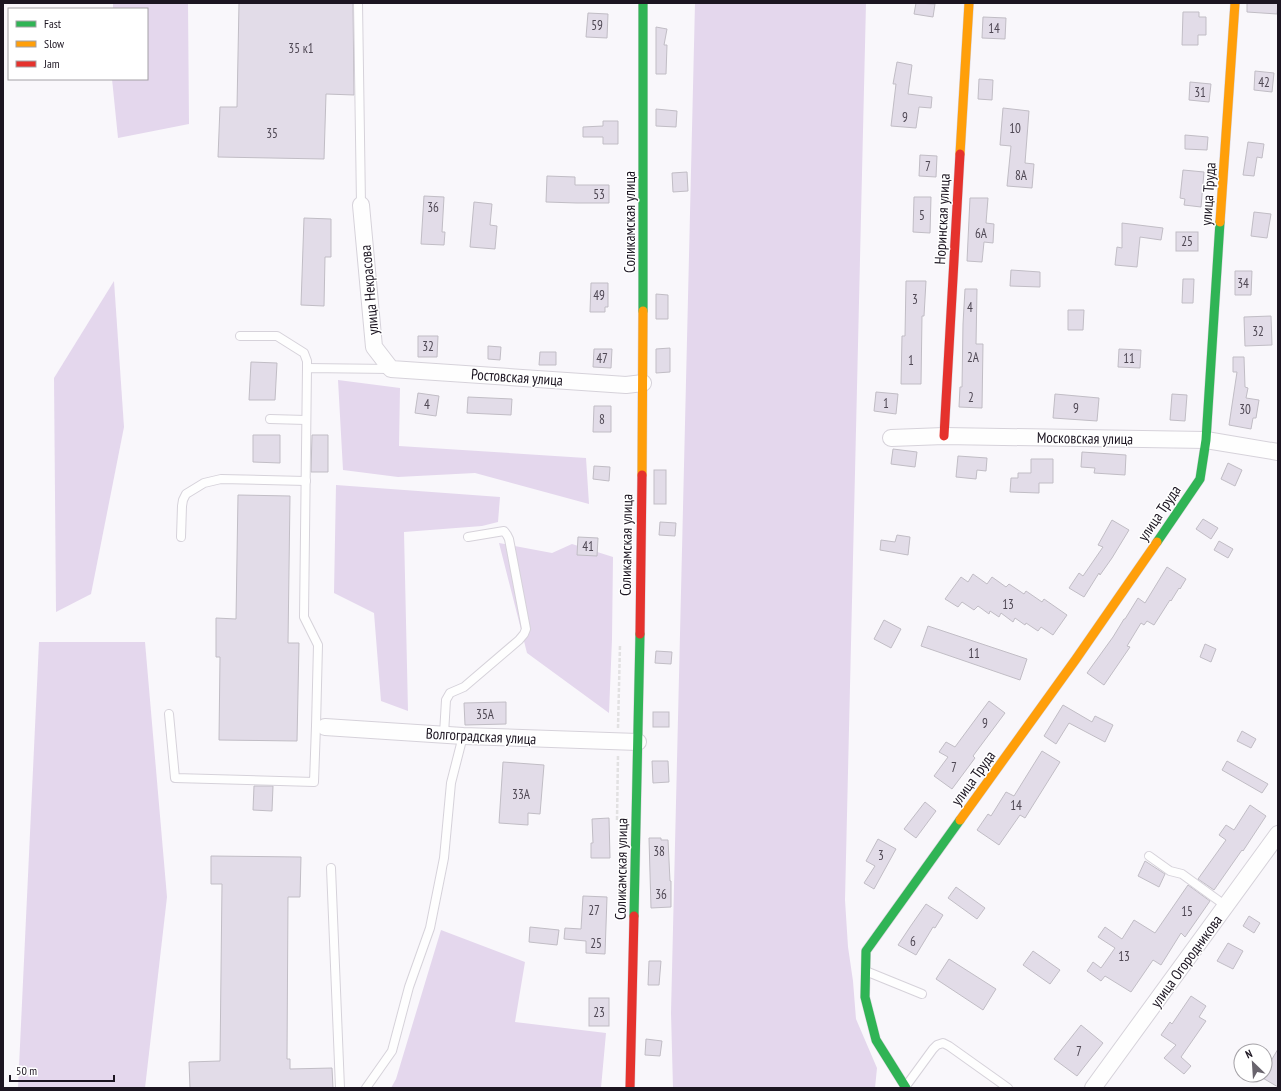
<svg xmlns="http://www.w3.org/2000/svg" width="1281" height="1091" viewBox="0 0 1281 1091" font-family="'PT Sans Narrow',sans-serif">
<rect width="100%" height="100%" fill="#f9f7fb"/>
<!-- green -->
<g fill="#e4d7ed">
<path d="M113,3h75l1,121 -71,14 -6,-59h35v-70h-34z"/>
<path d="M695,3h171l-21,897 3,47 5,34 3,38 21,49 -2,20h-202l-2,-75z"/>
<path d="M114,281l10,146 -33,167 -35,18 -2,-234z"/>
<path d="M338,380l62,8 -1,58 187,12 3,46 -114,-31 -77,4 -55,-7z"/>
<path d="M336,485l164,12 -2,25 -16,4 -78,6 4,179 -27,-10 -7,-88 -40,-20z"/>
<path d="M499,543l53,10 20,-9 41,13 -1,82 -3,74 -82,-60z"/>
<path d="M39,642h106l22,255 -22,191h-127z"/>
<path d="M441,930l84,32 -10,60 91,11 -5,55h-210l5,-9z"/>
</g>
<!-- building -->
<g fill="#e2dce8" stroke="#c1bdc5">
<path d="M239,3h114l1,92 -28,-1 -2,65 -106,-2 2,-50h17z"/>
<path d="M916,3l19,1 -2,13 -19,-3z"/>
<path d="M1247,3h31l-1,11 -30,-2z"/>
<path d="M1183,12h16v5h7v18h-8v10h-16z"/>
<path d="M588,13l20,1 -1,24 -21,-1z"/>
<path d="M983,17l23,1 -1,21 -23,-1z"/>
<path d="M656,27l11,2 -3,16h3l-1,29h-10z"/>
<path d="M897,62l15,3 -4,29 24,3 -1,11 -12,-1 -3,21 -25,-2 5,-42h-3z"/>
<path d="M1255,71l19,2 -2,19 -18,-2z"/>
<path d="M979,79l14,1 -1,20 -14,-1z"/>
<path d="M1190,82l21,2 -2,18 -20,-2z"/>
<path d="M1003,108l26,3 -4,52 9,1 -2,24 -25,-2 4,-40 -11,-1z"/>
<path d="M656,109l21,2 -1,16 -20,-1z"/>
<path d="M603,121h15v23h-15v-7h-20v-10l20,-1z"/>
<path d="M1185,135l23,2 -1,13 -22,-1z"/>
<path d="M1248,142l16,2 -2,14 -5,-1 -3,19 -11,-1z"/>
<path d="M920,155l17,1 -1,21 -17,-1z"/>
<path d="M1183,170l21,2 -3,35 -17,-2 1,-6 -5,-1z"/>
<path d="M687,172l1,19 -15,1 -1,-19z"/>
<path d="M547,176l28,1v8h34v18h-32l-31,-1z"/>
<path d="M424,196l20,1 -2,35h3l-1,13 -23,-1z"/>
<path d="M914,197h17l-1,36 -17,-1z"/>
<path d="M970,198h18l-2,25 8,1 -1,19 -9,-1 -2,20 -15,-1z"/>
<path d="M474,202l18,2 -2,21 7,1 -2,23 -25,-2z"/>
<path d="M1254,212l17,2 -4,24 -16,-2z"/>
<path d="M304,218l27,1v38h-6l-1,49 -23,-1z"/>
<path d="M1122,223l41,5 -2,12 -21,-3 -3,30 -22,-2 2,-18 5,1z"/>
<rect x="1176" y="232" width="22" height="19"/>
<path d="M1011,270l29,2v15l-30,-1z"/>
<path d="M1235,271h17l-1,24h-16z"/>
<path d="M1183,279h11l-1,24h-11z"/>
<path d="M906,281h20l-2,35h-2l-1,68h-20l1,-48h3z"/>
<path d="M591,283h17v24h-3v5h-15z"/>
<path d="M965,289h12l-1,55h7l-1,64 -23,-1 1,-20h2l1,-63z"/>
<path d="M656,294l12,1v24h-12z"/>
<path d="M1068,310h16l-1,20h-15z"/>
<path d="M1271,316l1,29 -27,1 -1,-29z"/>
<path d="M418,336h20l-1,21h-19z"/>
<path d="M488,346l13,1 -1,13 -12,-1z"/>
<path d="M670,348v24l-14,1v-24z"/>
<path d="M594,349h18l-1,19 -18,-1z"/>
<path d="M1119,349l22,1 -1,18 -22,-1z"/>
<path d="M540,352h16v13h-17z"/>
<path d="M1233,357h11l1,30 3,1 -2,10 13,2 -3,18h-3l-2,11 -22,-4 8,-53h-4z"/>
<path d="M251,362l26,1 -2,37h-26z"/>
<path d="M876,392l22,2 -2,20 -22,-3z"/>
<path d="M418,393l21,3 -3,20 -21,-3z"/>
<path d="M1055,394l44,4 -2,23 -44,-3z"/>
<path d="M1172,394l15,1 -2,26 -15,-1z"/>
<path d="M468,397l44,2 -1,16 -44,-2z"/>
<path d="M594,406h17v26h-18z"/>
<path d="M253,435h27v28l-27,-1z"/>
<path d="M312,435h16v37h-17z"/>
<path d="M893,449l24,3 -2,15 -24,-3z"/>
<path d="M1082,452l44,3 -1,20 -31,-2 1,-5 -14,-1z"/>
<path d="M958,456l29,2 -1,13 -9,-1 -1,9 -20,-2z"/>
<path d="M1031,459h22v24h-14v10l-29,-1 1,-14h7v-5h13z"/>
<path d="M1228,463l14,7 -7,16 -14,-7z"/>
<path d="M594,466l16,1 -1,14 -16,-2z"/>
<rect x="654" y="470" width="12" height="34"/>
<path d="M238,495l52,1 -2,147h11l-2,98 -78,-1 1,-83h-4v-39l20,1z"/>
<path d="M1203,519l15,9 -7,11 -15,-10z"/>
<path d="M1112,520l17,10 -17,28 -12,17 -1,-2 -15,24 -15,-9 10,-15 4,3 20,-29 -5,-2z"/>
<path d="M660,522l16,1 -1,13 -16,-1z"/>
<path d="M897,535l13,2 -2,18 -28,-5 1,-10 14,2z"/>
<path d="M578,537l20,1 -1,18 -20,-1z"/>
<path d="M1219,541l14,8 -5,9 -14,-8z"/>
<path d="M1167,567l19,12 -6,10 -1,-1 -8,13 -1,-1 -16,25 -7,-4 -3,4 -3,-2 -14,23 3,1 -26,38 -17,-12 26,-36 11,-18h1l13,-21 7,5z"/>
<path d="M973,574l14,10 5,-7 14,10 3,-3 15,10 2,-3 16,11 2,-3 23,16 -14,20 -12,-8 -3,4 -12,-8 -1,2 -10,-7 -2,4 -12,-9 -2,4 -9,-6 -1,3 -11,-8 -4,4 -12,-8 -4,5 -13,-8 16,-22 7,5z"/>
<path d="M884,620l17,9 -10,19 -17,-9z"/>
<path d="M928,626l99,33 -7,21 -99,-34z"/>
<path d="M1205,644l11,5 -5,13 -11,-5z"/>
<path d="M656,651l16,1 -1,12 -16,-1z"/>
<path d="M989,701l16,12 -32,43 2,2 -23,31 -18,-13 14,-19 -9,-5 7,-10 9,5z"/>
<path d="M506,702v22l-41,1 -1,-22z"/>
<path d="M1063,705l29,17 3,-6 18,9 -8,17 -36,-19 -13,21 -12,-8z"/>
<rect x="653" y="712" width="16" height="15"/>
<path d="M1242,731l14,8 -5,9 -14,-7z"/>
<path d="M1042,751l18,11 -35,56 -5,-3 -21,30 -22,-15 11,-16 3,2 15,-24 8,4z"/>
<path d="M652,761h16l1,21 -16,1z"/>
<path d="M1227,761l41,23 -6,9 -40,-23z"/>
<path d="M503,762l41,3 -4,49 -12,-1v12l-29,-2z"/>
<path d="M254,786h19l-1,25 -19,-1z"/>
<path d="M925,802l11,9 -20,27 -12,-9z"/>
<path d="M1250,805l16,11 -23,35 -1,-1 -28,40 -16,-11 28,-39 -7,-5 7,-10 8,5z"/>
<path d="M609,818l1,40h-19v-15h2l-1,-24z"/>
<path d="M649,838h12v2h7l2,41h1v26l-20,1z"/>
<path d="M878,839l18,10 -22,40 -10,-6 11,-17 -9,-5z"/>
<path d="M211,856l90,1 -1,40h-12l-1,162h3v10l42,-1 1,20h-143l-1,-26 31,-1 2,-177h-11z"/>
<path d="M1145,861l20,13 -6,13 -21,-11z"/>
<path d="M1188,885l22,16 -25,36 -4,-4 -20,32 -8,-5 -22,32 -26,-16 -4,5 -14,-10 6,-9 8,6 14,-20 -17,-11 7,-10 17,12 12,-19 21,13z"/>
<path d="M956,887l29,21 -8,11 -29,-21z"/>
<path d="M583,896l24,1 -2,57 -19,-1v-12l-22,-2 1,-11 16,1z"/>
<path d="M926,904l17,11 -8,13 -2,-1 -17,28 -18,-10 12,-18z"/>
<path d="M1249,916l11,7 -6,10 -11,-7z"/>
<path d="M530,927l29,3 -2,15 -28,-3z"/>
<path d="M1228,943l15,8 -10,18 -16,-8z"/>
<path d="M1033,951l27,19 -10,14 -27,-19z"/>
<path d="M949,959l47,30 -13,21 -47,-31z"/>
<path d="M649,961h12l-2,24h-11z"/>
<path d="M1191,996l15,10 -7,11 7,4 -25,36 10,9 -7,8 -20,-16 12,-13 -15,-10 9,-13 2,2z"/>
<rect x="589" y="998" width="20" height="28"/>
<path d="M1081,1025l22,18 -26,33 -23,-17z"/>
<path d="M646,1039l16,2 -2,15 -15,-1z"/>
<path d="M1278,1049v38l-17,-10 1,-2h3v-4z"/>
</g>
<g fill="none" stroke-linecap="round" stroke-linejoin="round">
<defs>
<g id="lane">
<path d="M358,3l3,202"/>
<path d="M240,336h37l27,17 3,8v7"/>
<path d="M270,419l36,1"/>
<path d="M181,537l1,-31 1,-6 3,-6 18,-11 17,-4 85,2"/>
<path d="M169,714l6,64 139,4 2,-56"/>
<path d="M325,727l-9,-1 2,-81 -14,-28 3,-249 84,1"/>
<path d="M444,734l2,-34 4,-7 14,-6 55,-47 5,-6 2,-5 -17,-90 -2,-4 -3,-4 -36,6"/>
<path d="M1149,856l21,15 12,3 44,32"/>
<path d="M331,868l9,220"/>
<path d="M868,972l54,22"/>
<path d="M906,1086l27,-37 4,-4 6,-2 6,3 59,42"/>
<path d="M366,1088l26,-37 17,-64 21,-59 14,-70 7,-75 12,-47"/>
</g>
<g id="street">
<path d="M361,205l13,142 17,22 235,16 17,-2"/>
<path d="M891,438l53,-2 262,4 72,12"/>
<path d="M325,727l138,9 175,6"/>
<path d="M1093,1088l185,-254"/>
</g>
<g id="fast">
<path d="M643,3v308"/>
<path d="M1157,542l43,-63 6,-39 14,-218"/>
<path d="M634,916l6,-282"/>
<path d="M906,1088l-30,-48 -11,-43 1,-46 94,-131"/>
</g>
<g id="slow">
<path d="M960,154l9,-151"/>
<path d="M1220,222l15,-219"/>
<path d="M642,475l1,-164"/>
<path d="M960,820l116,-161 81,-117"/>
</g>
<g id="jam">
<path d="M944,436l16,-282"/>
<path d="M640,634l2,-159"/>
<path d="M630,1088l4,-172"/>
</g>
</defs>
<!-- lane casing -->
<use href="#lane" stroke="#d6d2da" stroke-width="10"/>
<!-- street casing -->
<use href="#street" stroke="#d6d2da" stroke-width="18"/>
<!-- fast casing -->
<use href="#fast" stroke="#d6d2da" stroke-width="10"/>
<!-- slow casing -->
<use href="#slow" stroke="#d6d2da" stroke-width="10"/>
<!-- jam casing -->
<use href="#jam" stroke="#d6d2da" stroke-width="10"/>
<!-- path -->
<g stroke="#e2e1e2" stroke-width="2.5" stroke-dasharray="4 2" stroke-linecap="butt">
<path d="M618,728l2,-83"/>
<path d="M617,820l1,-65"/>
</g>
<!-- lane -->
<use href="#lane" stroke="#fefefe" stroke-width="8"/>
<!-- street -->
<use href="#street" stroke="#fefefe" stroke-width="16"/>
<!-- fast -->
<use href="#fast" stroke="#30b455" stroke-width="9"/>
<!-- slow -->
<use href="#slow" stroke="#ff9f0a" stroke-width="9"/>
<!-- jam -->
<use href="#jam" stroke="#e5322d" stroke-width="9"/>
</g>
<g text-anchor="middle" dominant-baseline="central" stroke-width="3" stroke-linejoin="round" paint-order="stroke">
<!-- number labels -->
<g font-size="13" fill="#4e4753">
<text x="597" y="25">59</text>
<text x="994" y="28">14</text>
<text x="301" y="48">35 к1</text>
<text x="1264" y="82">42</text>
<text x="1200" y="92">31</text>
<text x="905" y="117">9</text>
<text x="1015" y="128">10</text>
<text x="272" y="133">35</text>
<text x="928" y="166">7</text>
<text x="1021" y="175">8А</text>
<text x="599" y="194">53</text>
<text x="433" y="207">36</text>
<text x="922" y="215">5</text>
<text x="981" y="233">6А</text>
<text x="1187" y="241">25</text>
<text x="1243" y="283">34</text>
<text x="599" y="295">49</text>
<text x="915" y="299">3</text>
<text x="970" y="307">4</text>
<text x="1258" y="331">32</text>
<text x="428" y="346">32</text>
<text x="973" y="357">2А</text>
<text x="602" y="358">47</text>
<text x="1129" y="358">11</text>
<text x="911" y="360">1</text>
<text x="971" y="397">2</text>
<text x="886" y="403">1</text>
<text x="427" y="404">4</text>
<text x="1076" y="408">9</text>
<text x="1245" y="409">30</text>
<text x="602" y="419">8</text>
<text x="588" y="546">41</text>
<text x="1008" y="604">13</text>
<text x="974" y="653">11</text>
<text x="485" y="714">35А</text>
<text x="985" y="723">9</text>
<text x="954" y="767">7</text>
<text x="521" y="794">33А</text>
<text x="1016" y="805">14</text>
<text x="659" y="851">38</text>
<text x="881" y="855">3</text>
<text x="661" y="894">36</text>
<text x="594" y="910">27</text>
<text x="1187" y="911">15</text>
<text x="913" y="941">6</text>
<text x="596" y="943">25</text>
<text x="1124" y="956">13</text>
<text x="599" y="1012">23</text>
<text x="1079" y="1051">7</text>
</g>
<!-- street labels -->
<g font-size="15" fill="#1c1521" stroke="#fff">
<text transform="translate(1208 194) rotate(-86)">улица Труда</text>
<text transform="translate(942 219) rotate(-87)">Норинская улица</text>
<text transform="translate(629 222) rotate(-90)">Соликамская улица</text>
<text transform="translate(369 290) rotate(-95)">улица Некрасова</text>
<text transform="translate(517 377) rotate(4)">Ростовская улица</text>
<text transform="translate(1085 438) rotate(1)">Московская улица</text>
<text transform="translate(1159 513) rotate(-56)">улица Труда</text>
<text transform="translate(626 545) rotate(-89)">Соликамская улица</text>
<text transform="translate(481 736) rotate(3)">Волгоградская улица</text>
<text transform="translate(973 778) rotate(-54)">улица Труда</text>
<text transform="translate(621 869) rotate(-89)">Соликамская улица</text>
<text transform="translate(1186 961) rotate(-54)">улица Огородникова</text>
</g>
</g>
<!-- border -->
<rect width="1281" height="1091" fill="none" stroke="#1c1521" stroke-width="8"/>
<!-- legend -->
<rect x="8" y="8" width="140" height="72" fill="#ffffff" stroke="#a4a1a6"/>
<rect x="16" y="21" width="20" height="6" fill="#30b455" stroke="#a4a1a6"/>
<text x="44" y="28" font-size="12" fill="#1c1521">Fast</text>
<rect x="16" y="41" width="20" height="6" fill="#ff9f0a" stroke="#a4a1a6"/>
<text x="44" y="48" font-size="12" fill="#1c1521">Slow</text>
<rect x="16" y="61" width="20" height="6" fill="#e5322d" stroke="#a4a1a6"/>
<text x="44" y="68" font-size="12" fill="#1c1521">Jam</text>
<!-- north arrow -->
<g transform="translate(1253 1063) rotate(335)"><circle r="19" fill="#ffffff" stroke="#a4a1a6"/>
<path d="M0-3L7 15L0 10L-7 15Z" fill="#69646d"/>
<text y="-6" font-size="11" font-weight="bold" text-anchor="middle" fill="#1c1521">N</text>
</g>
<!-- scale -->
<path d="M10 1075v6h104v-6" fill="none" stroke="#1c1521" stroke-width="2"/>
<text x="16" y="1075" font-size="12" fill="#1c1521" stroke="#ffffff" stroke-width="3" paint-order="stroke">50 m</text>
</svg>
